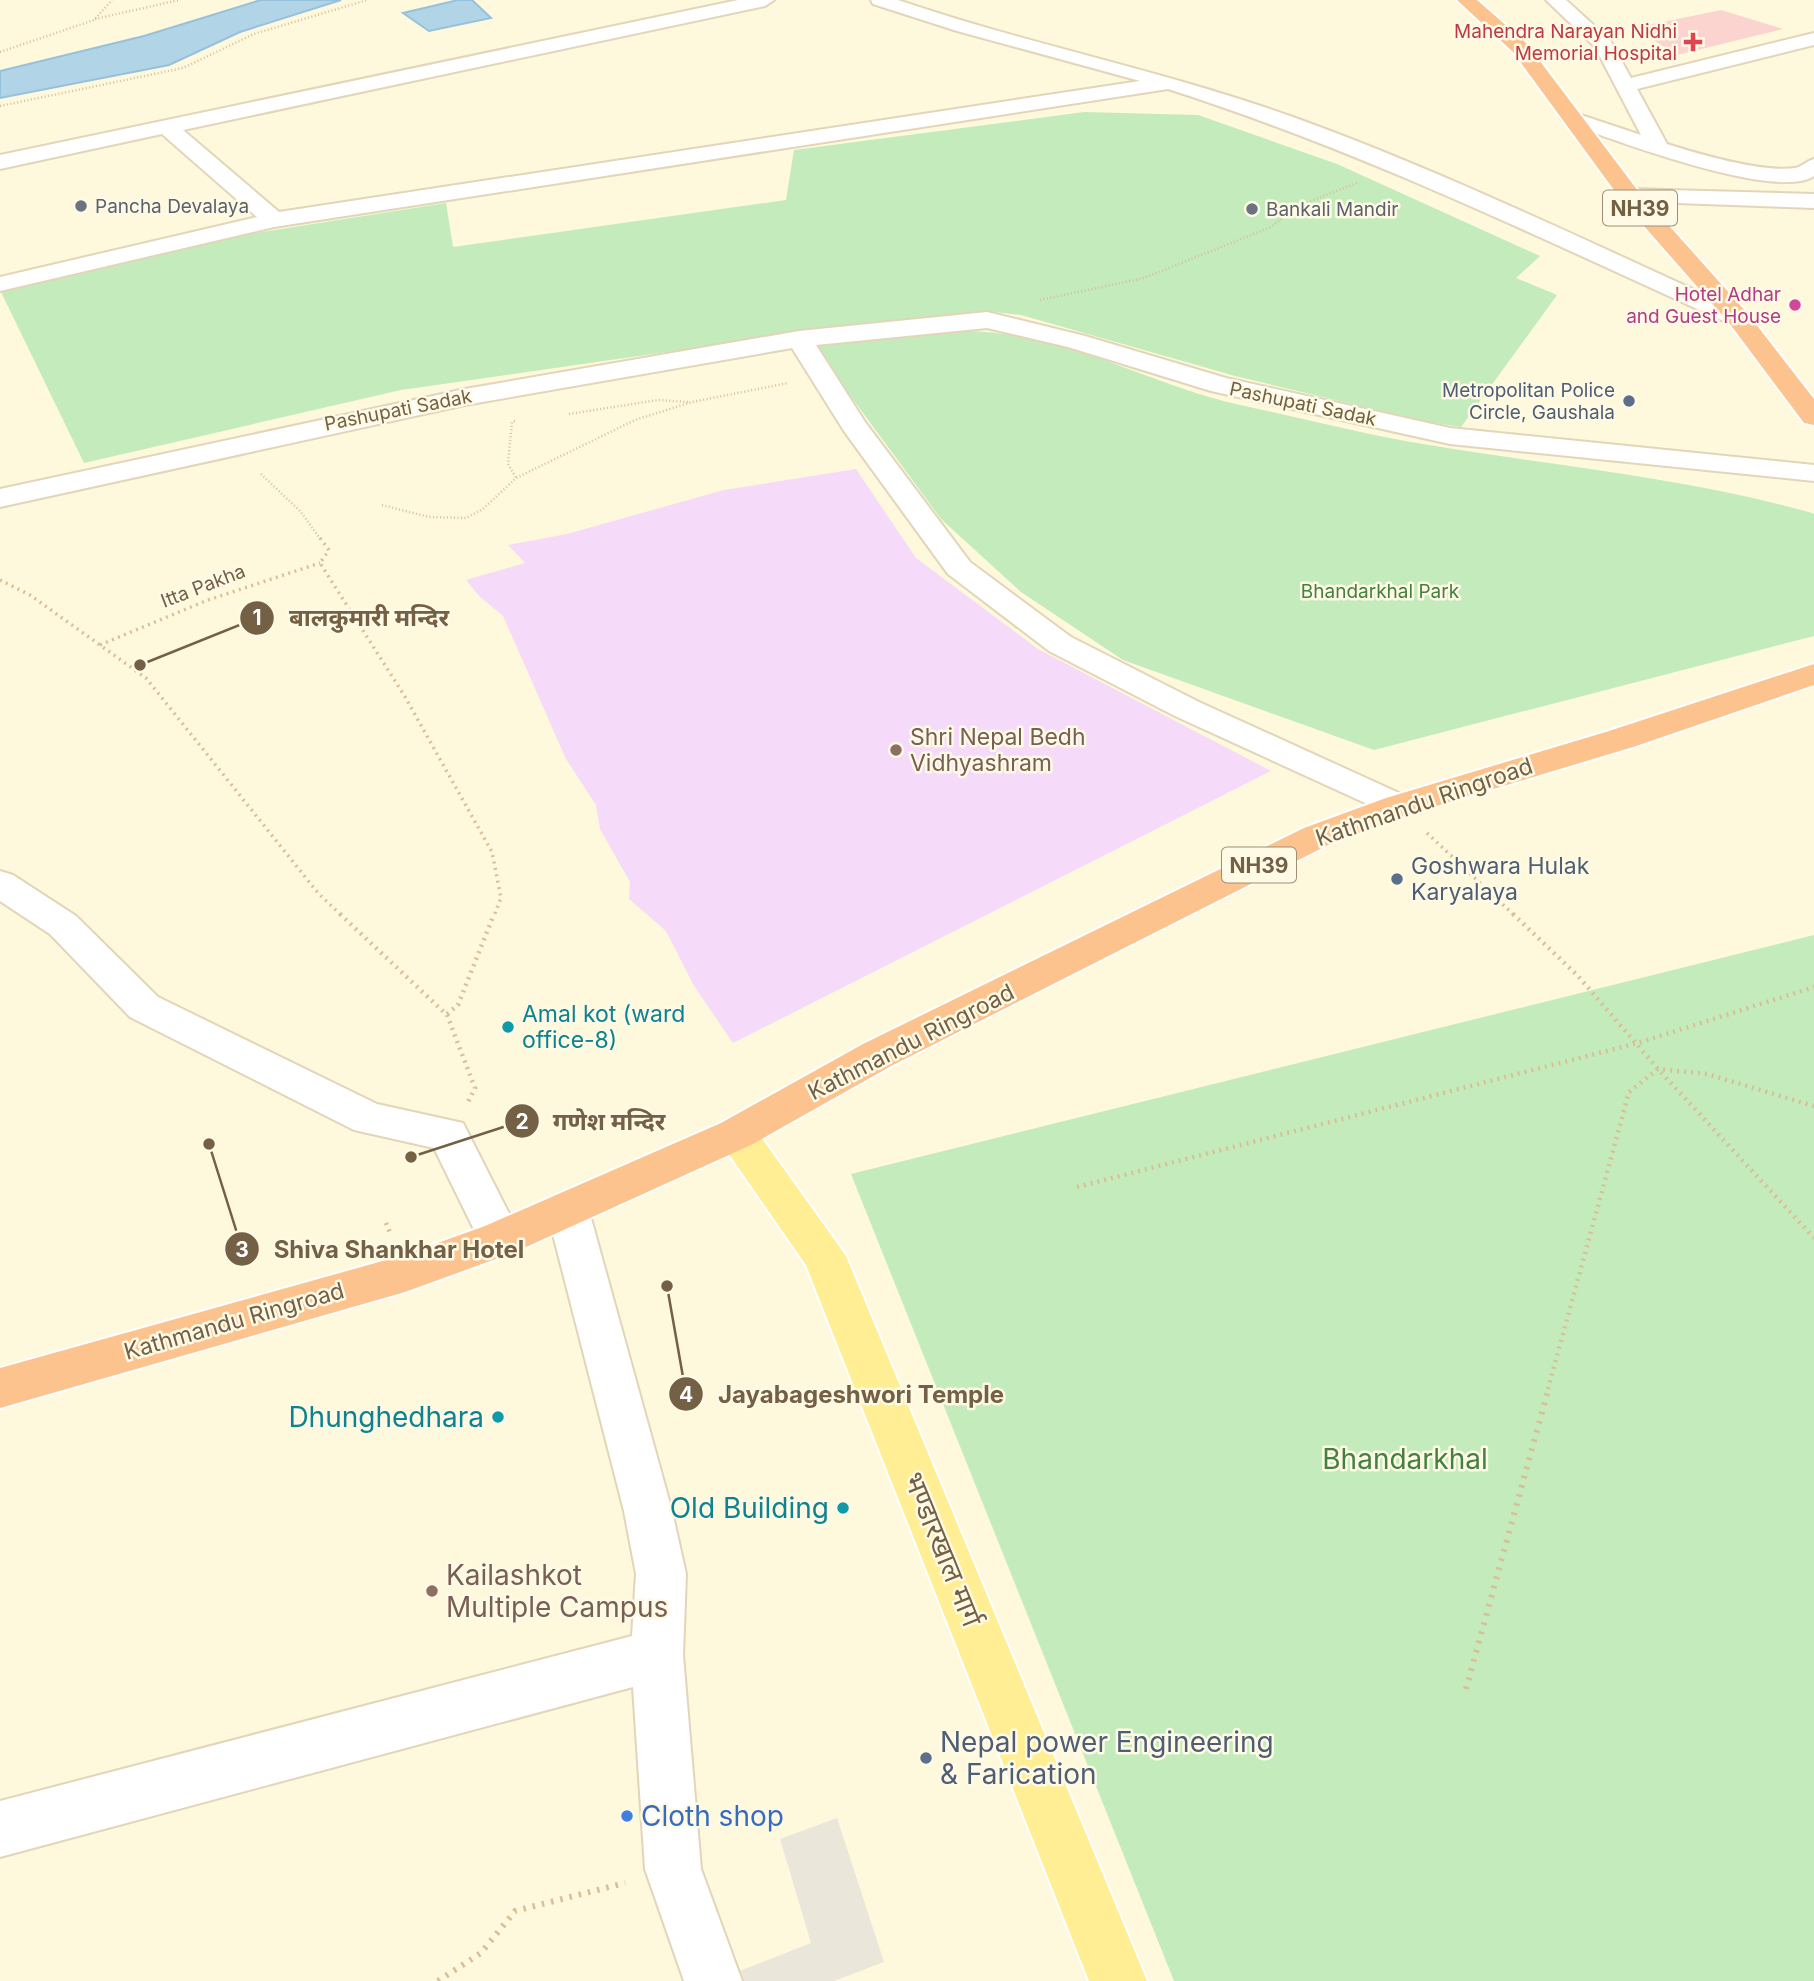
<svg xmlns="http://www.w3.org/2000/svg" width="1814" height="1981" viewBox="0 0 1814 1981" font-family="Inter,'Noto Sans Devanagari',sans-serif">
<rect width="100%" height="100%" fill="#fef8dd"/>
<!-- industrial -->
<path fill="#ebe6da" d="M837,1818l47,144 -50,19h-95l-2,-9 74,-29 -31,-104z"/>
<!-- education -->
<path fill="#f5daf9" d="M856,469l60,89 122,91 233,122 -538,272 -39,-57 -28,-55 -37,-32 1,-17 -30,-53 -4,-24 -30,-46 -63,-143 -24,-20 -13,-16 59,-17 -17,-18 59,-11 157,-44z"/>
<!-- medical -->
<path fill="#fcd4cf" d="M1721,10l62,19 -106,26 -43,-27z"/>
<!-- green -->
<g fill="#c4ebbb">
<path d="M1084,112l114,3 139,49 203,92 -24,22 41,17 -96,132 -38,-6 -188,-45 -214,-61 -35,-4 -180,21 -405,58 -317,73 -84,-173 237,-54 209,-33 7,44 333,-47 8,-50z"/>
<path d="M966,331c101,1 179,53 274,74 57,12 114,27 171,37 133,23 270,34 401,71l2,1v122l-440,114 -251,-90 -102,-68 -80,-73 -128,-174z"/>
<path d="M1814,935v1046h-640l-323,-807z"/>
</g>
<!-- water -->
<g fill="#b1d4e7" stroke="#97c1da" stroke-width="2">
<path d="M261,0h80l-101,32 -71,33 -169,33v-27l144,-35z"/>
<path d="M458,0h14l19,18 -62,13 -26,-18z"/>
</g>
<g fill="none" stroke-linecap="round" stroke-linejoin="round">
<defs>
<g id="minor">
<path d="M738,0h36l-9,6 -582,124 96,82 861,-131 -183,-50 -84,-27 -2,-4h27c129,44 263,70 392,116 156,56 306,130 458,198l4,5 -4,5h-18c-185,-84 -368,-173 -562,-235l-894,138 -274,64v-14l257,-60 -95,-83 -162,35v-14z"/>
<path d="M1546,0h20l44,40 21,38 183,-45v12l-177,44 30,55c32,10 95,29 128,24 6,-1 12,-7 19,-9v17c-37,26 -206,-38 -249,-54l-4,-4 11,-6 69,23 -46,-88z"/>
<path d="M1630,189l184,5v14l-192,-7 -3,-5 3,-5z"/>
<path d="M987,312l98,24 141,42 224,50 364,37v16l-364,-37 -239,-53 -143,-44 -81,-19 -171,17 49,77 105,140 101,75 128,65 211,96 5,8 -5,8 -12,4 -223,-102 -126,-65 -101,-77 -104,-143 -52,-83 -327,57 -465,102v-18l465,-100 334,-58z"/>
<path d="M0,871l13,4 63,41 82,81 219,107 86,19 59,116 -7,13 -15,5 -15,-5 -51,-104 -80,-18 -224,-113 -80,-83 -50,-33z"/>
<path d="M568,1194l15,5 6,12 83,300 14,63 -3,81 18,214 41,112h-58l-39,-112 -12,-182 -633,170v-56l632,-165 4,-62 -12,-63 -77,-300 6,-12z"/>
</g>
<path id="major" d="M736,1118l15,5 95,133 301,725h-58l-283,-716 -91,-131 6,-11z"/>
<g id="highway">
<path d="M1457,0h20l50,44 111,147 110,123 66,85v26l-10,-2 -74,-99 -108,-123 -109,-149z"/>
<path d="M1814,664v21l-181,62 -223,67 -80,30 -439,222 -140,79 -236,107 -110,40 -405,116v-40l404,-113 81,-29 236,-103 142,-79 441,-216 82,-30 223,-67z"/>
</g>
</defs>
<!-- minor casing -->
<use href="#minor" stroke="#e2d5b9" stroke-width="4"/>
<!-- major casing -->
<use href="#major" stroke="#fff" stroke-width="4"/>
<!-- highway casing -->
<use href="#highway" stroke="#fff" stroke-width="4"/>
<!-- path-far3 -->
<g stroke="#d9bf97" stroke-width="2.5" stroke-dasharray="1 2.5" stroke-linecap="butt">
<path d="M95,19l84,-19"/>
<path d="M0,52l94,-32 18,-20"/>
<path d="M0,106l183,-38 71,-34 113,-34"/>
<path d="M1040,300l104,-22 127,-51 27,-21 59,-23"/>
<path d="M569,414l89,-14 31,2"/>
<path d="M515,421l-3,1 -4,42 8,14"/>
<path d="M261,474l40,38 20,28"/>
<path d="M382,505l47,12 37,1 17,-9 33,-31 119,-58 57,-18 96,-19"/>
</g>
<!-- path-far2 -->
<g stroke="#d9bf97" stroke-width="3.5" stroke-dasharray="2 4.5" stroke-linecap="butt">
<path d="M320,538l9,12 -9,13 84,132 88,157 9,46 -7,18"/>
<path d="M0,580l30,15 116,83 172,215 24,23"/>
<path d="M100,645l108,-45 112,-37"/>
<path d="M1427,833l88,83"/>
</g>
<!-- path-far1 -->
<g stroke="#d9bf97" stroke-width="4.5" stroke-dasharray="2 5" stroke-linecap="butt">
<path d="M340,914l107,101 28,73 -7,14"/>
<path d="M1513,914l65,62 80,93 156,169"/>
<path d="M447,1014l11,-9 36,-91"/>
<path d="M1077,1187l561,-144 176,-56"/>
<path d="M386,1223l5,12"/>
<path d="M1548,1389l81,-297 29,-23 49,5 107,32"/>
</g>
<!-- path -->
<g stroke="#d9bf97" stroke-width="6" stroke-dasharray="2.5 7" stroke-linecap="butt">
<path d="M1466,1689l83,-302"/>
<path d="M438,1981l43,-28 34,-42 110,-28"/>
</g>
<!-- minor -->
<use href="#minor" fill="#fff" fill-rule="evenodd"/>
<!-- major -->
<use href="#major" fill="#ffee93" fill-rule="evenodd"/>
<!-- highway -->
<use href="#highway" fill="#fcc38f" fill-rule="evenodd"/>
</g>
<!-- markers -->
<path fill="#e0444e" stroke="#fffae5" stroke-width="2.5" d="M1689.5 31.5h7v7h7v7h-7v7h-7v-7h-7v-7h7z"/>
<g fill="#6b7280" stroke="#fffae5" stroke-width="2.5">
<circle cx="81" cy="206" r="7"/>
<circle cx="1252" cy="209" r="7"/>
</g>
<circle fill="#d1479c" stroke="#fffae5" stroke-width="2.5" cx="1795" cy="305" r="7"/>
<g fill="#5c6f8a" stroke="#fffae5" stroke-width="2.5">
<circle cx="1629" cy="401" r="7"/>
<circle cx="1397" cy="879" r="7"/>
<circle cx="926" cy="1758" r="7"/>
</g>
<g fill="#8d6e63" stroke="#fffae5" stroke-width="2.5">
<circle cx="896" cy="750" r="7"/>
<circle cx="432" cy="1591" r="7"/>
</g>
<g fill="#0f9aa8" stroke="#fffae5" stroke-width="2.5">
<circle cx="508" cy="1027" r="7"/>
<circle cx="498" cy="1417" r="7"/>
<circle cx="843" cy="1508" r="7"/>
</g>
<circle fill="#3f7fe0" stroke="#fffae5" stroke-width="2.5" cx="627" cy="1816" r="7"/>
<g text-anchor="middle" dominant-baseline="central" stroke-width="5" stroke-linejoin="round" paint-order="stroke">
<!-- far-health labels -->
<g font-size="19" fill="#be3a42" stroke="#fffae5" text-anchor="end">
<text x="1677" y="31">Mahendra Narayan Nidhi<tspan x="1677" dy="22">Memorial Hospital</tspan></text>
</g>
<!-- far-worship labels -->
<g font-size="19" fill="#5b616d" stroke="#fffae5" text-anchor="start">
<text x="95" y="206">Pancha Devalaya</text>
<text x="1266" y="209">Bankali Mandir</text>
</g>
<!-- far-hotel labels -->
<g font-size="19" fill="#b23c85" stroke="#fffae5" text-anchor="end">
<text x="1781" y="294">Hotel Adhar<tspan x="1781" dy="22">and Guest House</tspan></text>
</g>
<!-- far-service labels -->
<g font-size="19" fill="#4e5e75" stroke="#fffae5" text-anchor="end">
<text x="1615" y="390">Metropolitan Police<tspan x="1615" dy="22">Circle, Gaushala</tspan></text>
</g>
<!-- far-street labels -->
<g font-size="19" fill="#746045" stroke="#fffae5">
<text transform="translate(1303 404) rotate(12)">Pashupati Sadak</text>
<text transform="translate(398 410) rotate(-11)">Pashupati Sadak</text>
<text transform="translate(203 586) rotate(-21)">Itta Pakha</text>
</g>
<!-- far-park labels -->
<g font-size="19" fill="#43813f" stroke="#fffae5">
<text x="1380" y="591">Bhandarkhal Park</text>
</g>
<!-- shield labels -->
<g fill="#fffae5" stroke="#9e8e75" stroke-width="2">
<rect x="1603" y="190.5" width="74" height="35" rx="5"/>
<rect x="1222" y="847.5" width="74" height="35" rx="5"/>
</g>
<g font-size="21" font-weight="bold" fill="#746045">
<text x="1640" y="208">NH39</text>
<text x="1259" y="865">NH39</text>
</g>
<!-- education labels -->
<g font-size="23" fill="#785e54" stroke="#fffae5" text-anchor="start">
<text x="910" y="737">Shri Nepal Bedh<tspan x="910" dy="26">Vidhyashram</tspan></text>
</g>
<!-- street labels -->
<g font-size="23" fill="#746045" stroke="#fffae5">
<text transform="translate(1424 802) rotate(-19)">Kathmandu Ringroad</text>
<text transform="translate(911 1042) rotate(-27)">Kathmandu Ringroad</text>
<text transform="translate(234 1321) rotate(-16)">Kathmandu Ringroad</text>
</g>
<!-- service labels -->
<g font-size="23" fill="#4e5e75" stroke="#fffae5" text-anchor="start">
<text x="1411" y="866">Goshwara Hulak<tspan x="1411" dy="26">Karyalaya</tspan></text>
</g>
<!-- culture labels -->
<g font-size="23" fill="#0d838f" stroke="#fffae5" text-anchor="start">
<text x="522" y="1014">Amal kot (ward<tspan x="522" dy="26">office-8)</tspan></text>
</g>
<!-- near-culture labels -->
<g font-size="28" fill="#0d838f" stroke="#fffae5" text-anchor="end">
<text x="484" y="1417">Dhunghedhara</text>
<text x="829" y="1508">Old Building</text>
</g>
<!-- near-park labels -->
<g font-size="28" fill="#43813f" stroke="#fffae5">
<text x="1405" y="1459">Bhandarkhal</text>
</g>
<!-- near-street labels -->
<g font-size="28" fill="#746045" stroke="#fffae5">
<text transform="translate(943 1549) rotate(68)">भण्डारखाल मार्ग</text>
</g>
<!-- near-education labels -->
<g font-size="28" fill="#785e54" stroke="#fffae5" text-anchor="start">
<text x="446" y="1575">Kailashkot<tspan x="446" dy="32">Multiple Campus</tspan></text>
</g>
<!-- near-service labels -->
<g font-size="28" fill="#4e5e75" stroke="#fffae5" text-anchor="start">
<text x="940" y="1742">Nepal power Engineering<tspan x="940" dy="32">&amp; Farication</tspan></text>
</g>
<!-- near-shop labels -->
<g font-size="28" fill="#366cbe" stroke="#fffae5" text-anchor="start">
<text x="641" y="1816">Cloth shop</text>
</g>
</g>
<!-- callouts -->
<path fill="none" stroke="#746045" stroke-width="2.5" d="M140 665L257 618M411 1157L522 1121M209 1144L242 1249M667 1286L686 1394"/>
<g fill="#746045" stroke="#fffae5" stroke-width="2.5">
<circle cx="140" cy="665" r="7"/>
<circle cx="411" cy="1157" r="7"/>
<circle cx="209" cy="1144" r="7"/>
<circle cx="667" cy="1286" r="7"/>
<circle cx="257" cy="618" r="18"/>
<circle cx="522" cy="1121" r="18"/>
<circle cx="242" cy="1249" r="18"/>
<circle cx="686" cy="1394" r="18"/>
</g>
<g font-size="21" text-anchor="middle" font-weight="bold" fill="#fff">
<text x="257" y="625">1</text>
<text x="522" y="1129">2</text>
<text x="242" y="1257">3</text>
<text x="686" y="1402">4</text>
</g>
<g font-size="24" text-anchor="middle" font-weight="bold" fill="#746045" stroke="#fffae5" stroke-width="5" stroke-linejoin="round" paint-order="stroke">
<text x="369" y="626">बालकुमारी मन्दिर</text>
<text x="609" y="1130">गणेश मन्दिर</text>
<text x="399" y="1258">Shiva Shankhar Hotel</text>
<text x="861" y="1403">Jayabageshwori Temple</text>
</g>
</svg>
